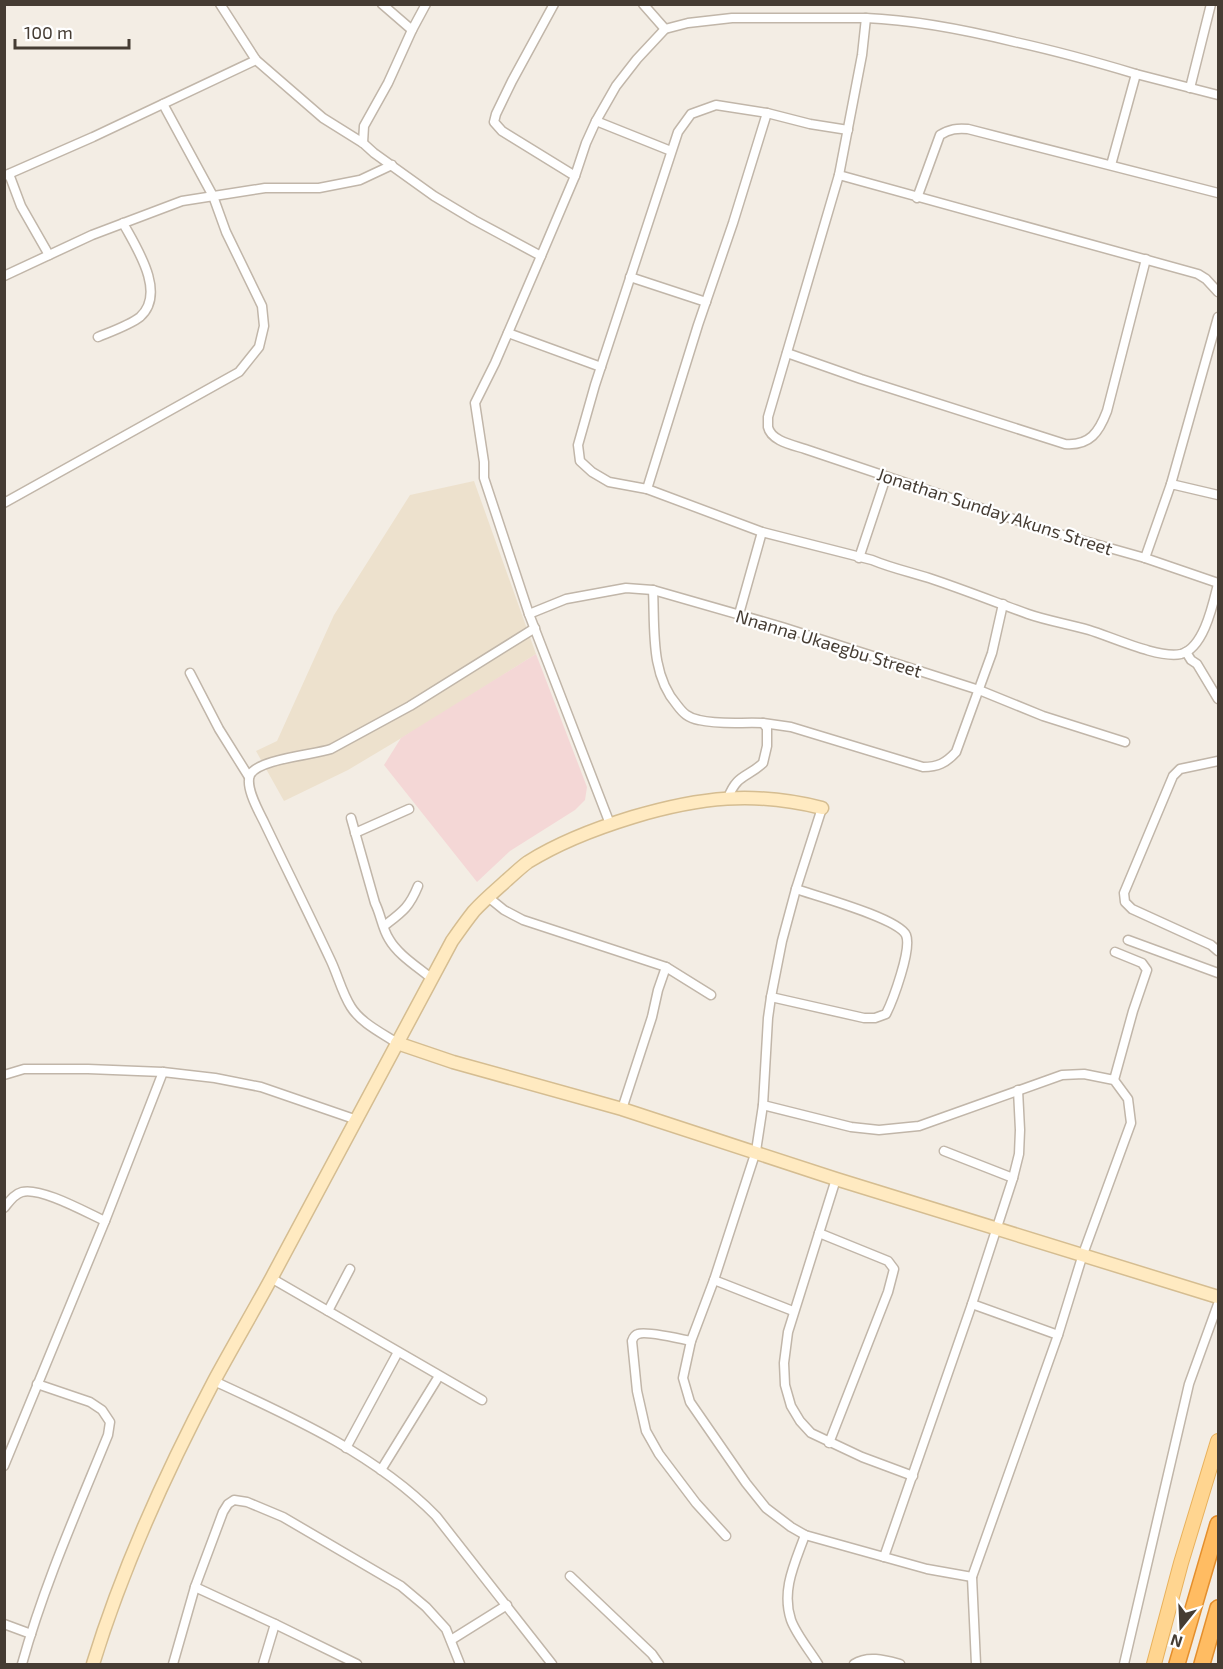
<svg xmlns="http://www.w3.org/2000/svg" width="1223" height="1669" viewBox="0 0 1223 1669" font-family="'Exo 2',sans-serif">
<rect width="100%" height="100%" fill="#f3ede4"/>
<!-- education -->
<path fill="#ede1cd" d="M474,481l62,173 -96,61 -92,55 -64,31 -28,-50 21,-10 57,-126 76,-120z"/>
<!-- medical -->
<path fill="#f4d7d6" d="M536,654l51,133 -2,13 -10,10 -65,41 -33,31 -93,-117 17,-27z"/>
<g fill="none" stroke-linecap="round" stroke-linejoin="round">
<defs>
<g id="street">
<path d="M220,4l36,56 67,58 40,25 11,10 60,43 40,24 67,36"/>
<path d="M382,4l30,26"/>
<path d="M554,4l-42,77 -16,33 -2,8 8,9 73,45"/>
<path d="M643,4l22,25"/>
<path d="M866,18c51,2 100,12 149,24 41,9 81,20 121,32l-25,91"/>
<path d="M1136,74l82,21"/>
<path d="M1190,88l21,-84"/>
<path d="M596,121l75,30"/>
<path d="M848,130l-38,-6 -43,-11 -51,-8 -25,9 -13,18 -83,253 -17,60 2,16 12,11 17,10 38,7 115,43 110,28c19,8 38,12 57,18 33,11 66,24 99,36 20,7 41,10 61,16 23,7 70,29 92,24 23,-6 32,-50 37,-70"/>
<path d="M363,143l1,-17 24,-43 24,-53 14,-26"/>
<path d="M9,174l12,32 28,49"/>
<path d="M839,175l359,99 8,5 12,13"/>
<path d="M4,176l89,-39 163,-77"/>
<path d="M917,198l23,-63c10,-6 17,-7 28,-6l250,64"/>
<path d="M4,276l88,-41 90,-34 83,-13h54l41,-8 32,-15"/>
<path d="M630,277l76,25"/>
<path d="M508,333l93,34"/>
<path d="M98,337c12,-5 32,-12 42,-20 27,-24 -4,-70 -17,-94"/>
<path d="M787,353l74,26 204,65c25,2 34,-12 42,-33l39,-152"/>
<path d="M1171,484l47,-167"/>
<path d="M647,489l51,-164 35,-102 34,-110"/>
<path d="M4,503l235,-131 20,-25 5,-21 -2,-20 -36,-74 -13,-36 -50,-92"/>
<path d="M859,558l27,-81"/>
<path d="M1145,558l26,-74 47,11"/>
<path d="M653,590c2,39 -3,84 24,115 6,8 11,13 22,15 21,5 43,2 64,3l4,5v18l-4,17c-16,15 -26,11 -35,35"/>
<path d="M529,614l37,-15 60,-11 27,2 129,37 197,63 64,26 82,26"/>
<path d="M739,614l23,-82"/>
<path d="M1186,652l5,8 6,4 21,35"/>
<path d="M190,673l29,56 30,48"/>
<path d="M763,723l28,4 132,40c15,0 23,-4 33,-15l36,-99 11,-49"/>
<path d="M1218,761l-38,8 -7,7 -49,117 1,9 7,7 79,36 7,6"/>
<path d="M822,808l-26,81 -14,52 -11,56 -3,21 -5,87 -7,46 -42,129 -23,61 -8,37 7,24 56,81 20,25 25,19 14,8 79,22 43,12 45,8"/>
<path d="M351,818l24,85c6,12 7,25 14,36 9,16 29,28 43,40"/>
<path d="M610,824l-81,-210 -45,-136v-16l-9,-59 20,-40 46,-107 34,-80 11,-33 10,-22 20,-35 21,-27 28,-30 23,-6 44,-5h134l-4,37 -23,120 -71,242c0,3 0,7 0,10 3,14 25,18 37,22l244,82 96,27 73,25"/>
<path d="M355,833l54,-24"/>
<path d="M488,897l16,13 19,10 143,47 45,28"/>
<path d="M384,926c18,-14 25,-18 34,-40"/>
<path d="M1128,940l90,33"/>
<path d="M771,997l93,21h11l11,-4c7,-14 26,-65 20,-79 -8,-17 -90,-39 -110,-46"/>
<path d="M397,1043c-15,-10 -36,-20 -46,-36 -9,-14 -13,-31 -20,-46 -22,-47 -45,-93 -67,-139 -6,-12 -19,-35 -14,-47 8,-16 63,-20 81,-26l79,-43 125,-78"/>
<path d="M4,1075l20,-6h64l75,3 52,6 46,9 96,33"/>
<path d="M1114,1080l19,-69 14,-41 -5,-7 -27,-11"/>
<path d="M763,1105l88,22 28,3 40,-4 143,-51 22,-1 30,6 14,19 3,24 -48,131 -25,81 -86,242 4,87"/>
<path d="M622,1109l30,-92 6,-27 8,-23"/>
<path d="M944,1151l69,27"/>
<path d="M836,1179l-48,153 -4,31 1,22 6,21 9,15 11,12 51,24 51,19"/>
<path d="M4,1208c5,-6 10,-14 18,-16 19,-5 65,21 83,29"/>
<path d="M819,1233l69,28 6,8 -6,23 -59,151"/>
<path d="M271,1278l211,122"/>
<path d="M714,1280l79,31"/>
<path d="M972,1304l86,31"/>
<path d="M328,1311l22,-42"/>
<path d="M691,1341c-9,-2 -46,-10 -53,-7 -4,1 -5,4 -6,7l5,50 9,40 13,23 37,49 30,33"/>
<path d="M214,1381c78,36 161,73 222,135l116,148"/>
<path d="M346,1448l52,-96"/>
<path d="M4,1466l101,-245 58,-149"/>
<path d="M381,1470l58,-94"/>
<path d="M805,1535c-10,28 -24,55 -14,85 5,14 19,31 27,44"/>
<path d="M884,1557l88,-253 41,-126 6,-24 1,-24 -2,-40"/>
<path d="M570,1576l82,78 7,10"/>
<path d="M195,1587l80,37 82,40"/>
<path d="M4,1624l27,10"/>
<path d="M451,1640l56,-35"/>
<path d="M22,1664c22,-79 55,-153 86,-229l2,-13 -8,-12 -12,-8 -53,-18"/>
<path d="M173,1664l22,-77 28,-75 5,-8 6,-4 13,2 36,15 118,69 25,21 20,22 14,35"/>
<path d="M263,1664l12,-40"/>
<path d="M854,1664c14,-9 31,-4 46,0"/>
<path d="M1124,1664l65,-280 29,-80"/>
</g>
<g id="secondary">
<path d="M397,1043l56,19 169,47 214,70 382,118"/>
<path d="M93,1664c30,-98 73,-192 121,-283 19,-35 39,-69 58,-104 60,-112 120,-224 180,-336 7,-10 14,-20 22,-30 10,-11 22,-21 33,-31 7,-6 14,-13 21,-18 32,-20 69,-34 105,-45 67,-20 121,-26 189,-9"/>
</g>
<path id="primary" d="M1154,1664l27,-101 37,-122"/>
<g id="highway">
<path d="M1177,1664l41,-140"/>
<path d="M1202,1664l16,-56"/>
</g>
</defs>
<!-- street casing -->
<use href="#street" stroke="#c1b6a9" stroke-width="11"/>
<!-- secondary casing -->
<use href="#secondary" stroke="#d5bd91" stroke-width="15"/>
<!-- primary casing -->
<use href="#primary" stroke="#e8b15c" stroke-width="16"/>
<!-- highway casing -->
<use href="#highway" stroke="#e48f2d" stroke-width="18"/>
<!-- street -->
<use href="#street" stroke="#fff" stroke-width="8"/>
<!-- secondary -->
<use href="#secondary" stroke="#ffeac1" stroke-width="12"/>
<!-- primary -->
<use href="#primary" stroke="#ffd590" stroke-width="14"/>
<!-- highway -->
<use href="#highway" stroke="#ffbc62" stroke-width="15"/>
</g>
<g text-anchor="middle" dominant-baseline="central" stroke-width="4.5" stroke-linejoin="round" paint-order="stroke">
<!-- street labels -->
<g font-size="18" fill="#453c33" stroke="#fff">
<text transform="translate(995 511) rotate(18)">Jonathan Sunday Akuns Street</text>
<text transform="translate(829 643) rotate(17)">Nnanna Ukaegbu Street</text>
</g>
</g>
<!-- border -->
<rect width="1223" height="1669" fill="none" stroke="#453c33" stroke-width="12"/>
<!-- north arrow -->
<g transform="translate(1181 1627) rotate(198)" stroke="#ffffff" stroke-width="4.5" paint-order="stroke">
<path d="M0-4.5L10 22L0 15L-10 22Z" fill="#453c33"/>
<text y="-9" font-size="16" font-weight="bold" text-anchor="middle" fill="#453c33">N</text>
</g>
<!-- scale -->
<path d="M15 39v9h114v-9" fill="none" stroke="#453c33" stroke-width="3"/>
<text x="24" y="39" font-size="18" fill="#453c33" stroke="#ffffff" stroke-width="4.5" paint-order="stroke">100 m</text>
</svg>
